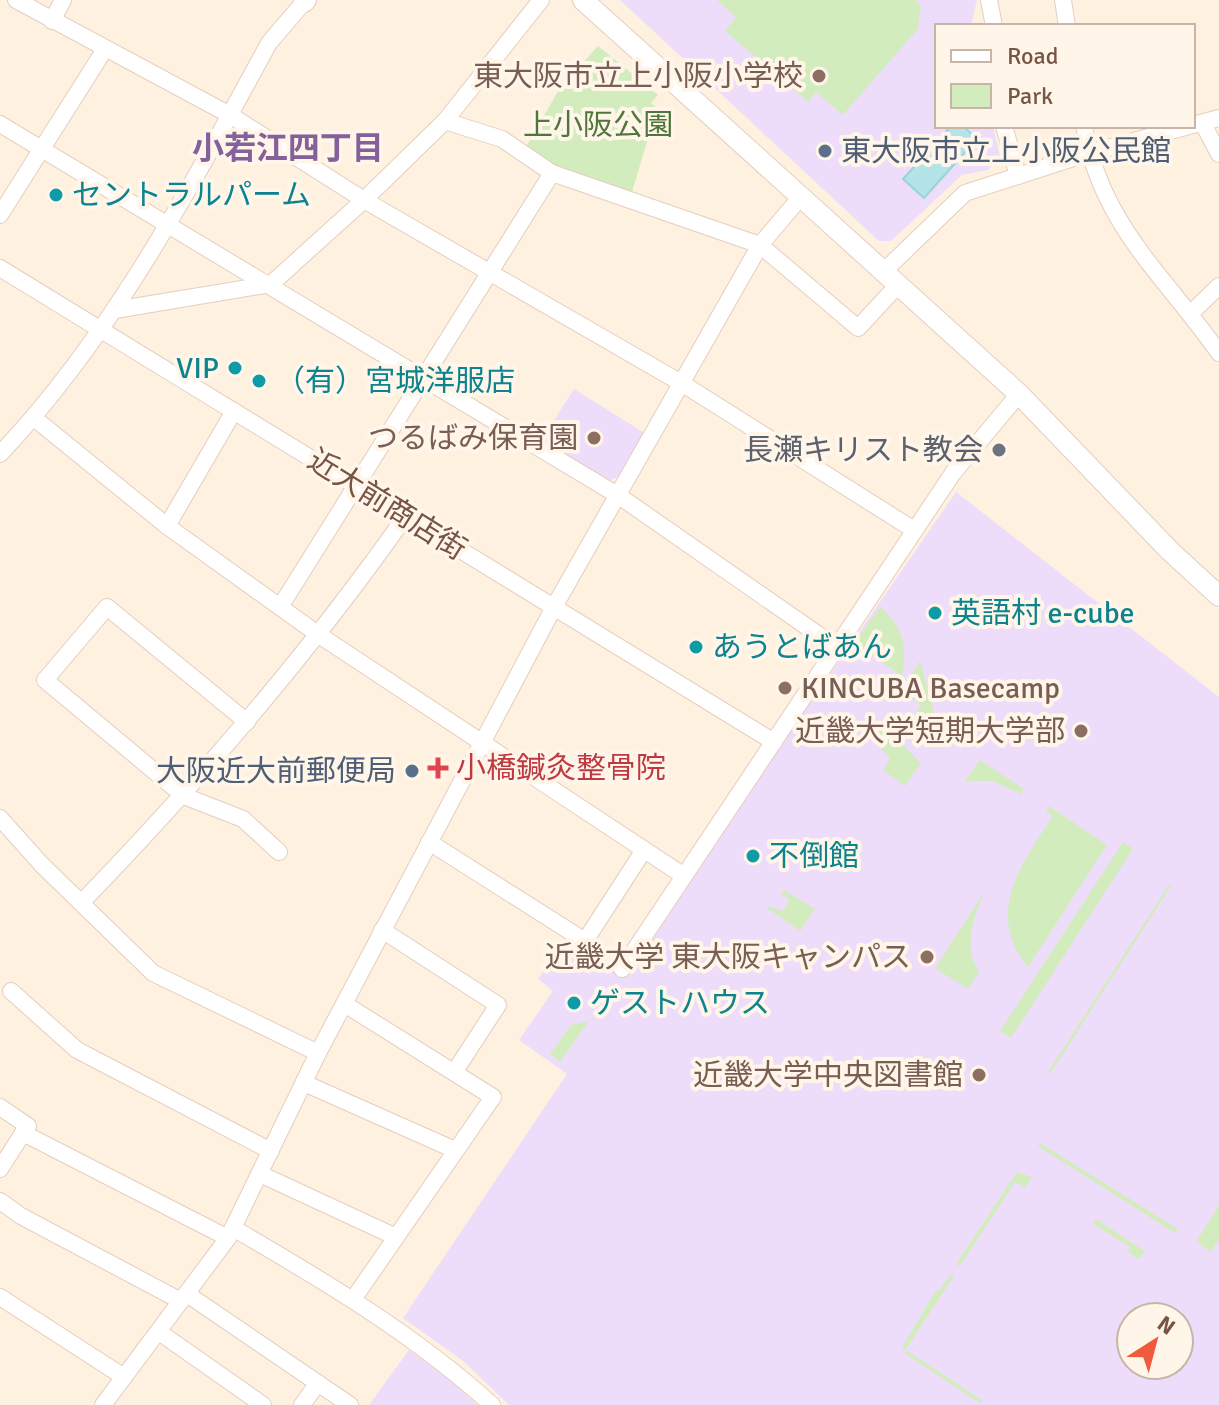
<svg xmlns="http://www.w3.org/2000/svg" width="1219" height="1405" viewBox="0 0 1219 1405" font-family="Signika,'Noto Sans JP',sans-serif">
<rect width="100%" height="100%" fill="#fef1e0"/>
<!-- education -->
<g fill="#eeddfa" fill-rule="evenodd">
<path d="M620,0h357l-6,26h-34v100h56l7,30 -12,14 -26,5 -71,66h-12z"/>
<path d="M574,389l72,45 -26,42 -15,6 -64,-41z"/>
<path d="M956,492l263,205v708h-710l-46,-44 -60,-43 164,-244 -48,-34 34,-49 -15,-12 28,-41 56,37zM1131,1317h48v48h-48z"/>
<path d="M409,1350l43,31 25,24h-108z"/>
</g>
<!-- green -->
<g fill="#d3ecbe">
<path d="M717,0h198l6,5 -3,24 -75,86 -27,-23 -8,10 -83,-71 11,-14z"/>
<path d="M598,46l60,49 -7,8 6,5 -25,84 -75,-26 -30,-21 33,-57z"/>
<path d="M880,607c23,19 28,40 22,69l-48,-33z"/>
<path d="M920,661l16,58 10,7 -7,10 2,9 -32,-23 12,-17 -21,-15z"/>
<path d="M881,723l40,40 -16,23 -22,-16 7,-12 -19,-20z"/>
<path d="M980,760l44,29 -3,5 -29,-13h-27z"/>
<path d="M1049,806l58,39 -79,122c-44,-54 -7,-103 25,-151l-7,-5z"/>
<path d="M1123,842l10,7 -122,189 -11,-7z"/>
<path d="M1169,885l2,1 -121,188 -2,-2z"/>
<path d="M784,890l31,19 -15,22 -33,-23 1,-2 15,5 7,-11 -9,-6z"/>
<path d="M985,891c-11,25 -23,56 -6,80l-11,18 -33,-21z"/>
<path d="M589,1021l-29,41 -10,-8 21,-29z"/>
<path d="M1040,1143l138,86 -3,4 -137,-87z"/>
<path d="M1017,1172l15,5 -7,11 -10,-6 -55,84 -4,-2z"/>
<path d="M1219,1205v34l-8,13 -15,-10z"/>
<path d="M1096,1219l49,32 -6,8 -11,-7 2,-5 -37,-23z"/>
<path d="M951,1274l3,2 -48,73 -4,-2 34,-57 3,1z"/>
<path d="M906,1350l76,50 -2,3 -76,-50z"/>
</g>
<!-- water -->
<path fill="#b4e3e8" stroke="#99d4db" stroke-width="2" d="M951,126h12l14,13 -53,59 -21,-19z"/>
<g fill="none" stroke-linecap="round" stroke-linejoin="round">
<defs>
<g id="minor">
<path d="M16,0l214,115 134,85 319,184 231,146"/>
<path d="M989,0l5,26"/>
<path d="M1063,0l4,26"/>
<path d="M52,21l11,-21"/>
<path d="M0,124l619,372 217,151"/>
<path d="M1203,124l16,30"/>
<path d="M1004,126l14,50"/>
<path d="M1084,126c17,99 81,150 135,227"/>
<path d="M552,173l208,72 98,83 40,-43"/>
<path d="M0,215l105,-166"/>
<path d="M0,268l774,474"/>
<path d="M883,272l82,-79 124,-40 130,-35"/>
<path d="M115,310l156,-26 93,-84 81,-79"/>
<path d="M1191,313l28,-27"/>
<path d="M34,418l133,108 152,109 365,241"/>
<path d="M0,454c113,-119 191,-268 269,-411l35,-41 -2,-2"/>
<path d="M167,526l67,-115"/>
<path d="M280,607l272,-434 -50,-34 -57,-18 96,-121"/>
<path d="M247,722l-140,-115 -62,73 139,116 59,23 36,33"/>
<path d="M0,818l42,47 111,108 165,80"/>
<path d="M429,842l156,99 59,-91"/>
<path d="M82,902c117,-121 226,-247 323,-385"/>
<path d="M382,930l116,75 -43,66"/>
<path d="M622,969l331,-496 66,-79"/>
<path d="M11,991l66,59 194,101"/>
<path d="M346,1005l147,92 -139,201"/>
<path d="M304,1083l151,67"/>
<path d="M0,1107l28,19 -5,7 205,105"/>
<path d="M0,1169l23,-36"/>
<path d="M260,1174l136,63"/>
<path d="M0,1201l21,15 160,85"/>
<path d="M233,1228c91,53 181,106 259,177"/>
<path d="M187,1294l163,111"/>
<path d="M0,1297l124,80"/>
<path d="M159,1332l104,73"/>
<path d="M103,1405l125,-167 90,-185 236,-446 206,-362 39,-46"/>
<path d="M302,1405l16,-22"/>
</g>
<g id="tertiary">
<path d="M583,0l436,394 151,157 49,45"/>
<path d="M304,2l2,-2"/>
</g>
</defs>
<!-- minor casing -->
<use href="#minor" stroke="#e4cebf" stroke-width="18"/>
<!-- tertiary casing -->
<use href="#tertiary" stroke="#e4cebf" stroke-width="22"/>
<!-- minor -->
<use href="#minor" stroke="#fff" stroke-width="16"/>
<!-- tertiary -->
<use href="#tertiary" stroke="#fff" stroke-width="20"/>
</g>
<!-- markers -->
<g fill="#8d6e63" stroke="#fff5e8" stroke-width="3">
<circle cx="819" cy="76" r="8"/>
<circle cx="594" cy="438" r="8"/>
<circle cx="785" cy="688" r="8"/>
<circle cx="1081" cy="731" r="8"/>
<circle cx="927" cy="957" r="8"/>
<circle cx="979" cy="1075" r="8"/>
</g>
<g fill="#5c6f8a" stroke="#fff5e8" stroke-width="3">
<circle cx="825" cy="151" r="8"/>
<circle cx="412" cy="771" r="8"/>
</g>
<g fill="#0f9aa8" stroke="#fff5e8" stroke-width="3">
<circle cx="56" cy="195" r="8"/>
<circle cx="235" cy="368" r="8"/>
<circle cx="259" cy="381" r="8"/>
<circle cx="935" cy="613" r="8"/>
<circle cx="696" cy="647" r="8"/>
<circle cx="753" cy="856" r="8"/>
<circle cx="574" cy="1003" r="8"/>
</g>
<circle fill="#6b7280" stroke="#fff5e8" stroke-width="3" cx="999" cy="450" r="8"/>
<path fill="#e0444e" stroke="#fff5e8" stroke-width="3" d="M434 756h8v8h8v8h-8v8h-8v-8h-8v-8h8z"/>
<g text-anchor="middle" dominant-baseline="central" stroke-width="8" stroke-linejoin="round" paint-order="stroke">
<!-- education labels -->
<g font-size="30" fill="#785e54" stroke="#fff5e8" text-anchor="end">
<text x="803" y="76">東大阪市立上小阪小学校</text>
<text x="578" y="438">つるばみ保育園</text>
<text x="801" y="688" text-anchor="start">KINCUBA Basecamp</text>
<text x="1065" y="731">近畿大学短期大学部</text>
<text x="911" y="957">近畿大学 東大阪キャンパス</text>
<text x="963" y="1075">近畿大学中央図書館</text>
</g>
<!-- park labels -->
<g font-size="30" fill="#50773b" stroke="#fff5e8">
<text x="598" y="125">上小阪公園</text>
</g>
<!-- service labels -->
<g font-size="30" fill="#4e5e75" stroke="#fff5e8" text-anchor="start">
<text x="841" y="151">東大阪市立上小阪公民館</text>
<text x="396" y="771" text-anchor="end">大阪近大前郵便局</text>
</g>
<!-- culture labels -->
<g font-size="30" fill="#0d838f" stroke="#fff5e8" text-anchor="start">
<text x="72" y="195">セントラルパーム</text>
<text x="219" y="368" text-anchor="end">VIP</text>
<text x="275" y="381">（有）宮城洋服店</text>
<text x="951" y="613">英語村 e-cube</text>
<text x="712" y="647">あうとばあん</text>
<text x="769" y="856">不倒館</text>
<text x="590" y="1003">ゲストハウス</text>
</g>
<!-- worship labels -->
<g font-size="30" fill="#5b616d" stroke="#fff5e8" text-anchor="end">
<text x="983" y="450">長瀬キリスト教会</text>
</g>
<!-- street labels -->
<g font-size="30" fill="#765446" stroke="#fff5e8">
<text transform="translate(387 505) rotate(32)">近大前商店街</text>
</g>
<!-- health labels -->
<g font-size="30" fill="#be3a42" stroke="#fff5e8" text-anchor="start">
<text x="456" y="768">小橋鍼灸整骨院</text>
</g>
<!-- neighbourhood labels -->
<g font-size="32" font-weight="bold" fill="#84619a" stroke="#fff5e8">
<text x="288" y="148">小若江四丁目</text>
</g>
</g>
<!-- legend -->
<rect x="935" y="24" width="260" height="104" fill="#fff5e8" stroke="#c8b5a7" stroke-width="2"/>
<rect x="951" y="50" width="40" height="12" fill="#ffffff" stroke="#c8b5a7" stroke-width="2"/>
<text x="1007" y="64" font-size="24" fill="#765446">Road</text>
<rect x="951" y="84" width="40" height="24" fill="#d3ecbe" stroke="#c8b5a7" stroke-width="2"/>
<text x="1007" y="104" font-size="24" fill="#765446">Park</text>
<!-- north arrow -->
<g transform="translate(1155 1341) rotate(36)"><circle r="38" fill="#fff5e8" stroke="#c8b5a7" stroke-width="2"/>
<path d="M0-6L14 30L0 20L-14 30Z" fill="#f05b3d"/>
<text y="-12" font-size="22" font-weight="bold" text-anchor="middle" fill="#765446">N</text>
</g>
</svg>
